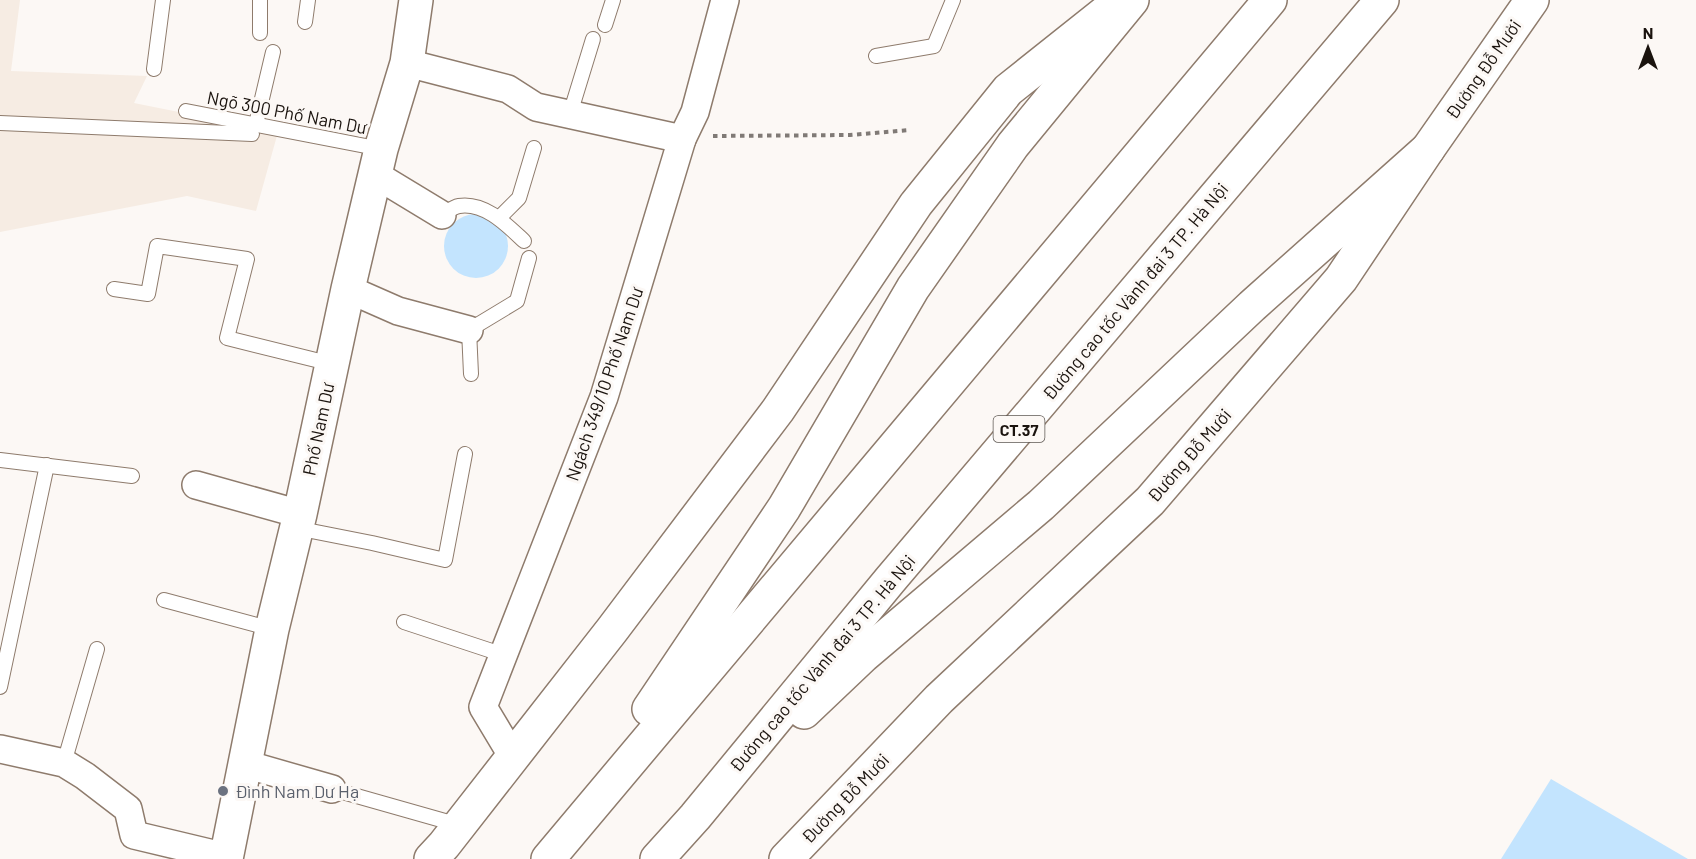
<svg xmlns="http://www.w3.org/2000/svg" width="1696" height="859" viewBox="0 0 1696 859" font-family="Barlow,sans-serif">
<rect width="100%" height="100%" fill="#fcf8f5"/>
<!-- built -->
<path fill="#f6ece3" d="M0,0h20l-9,71 136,5 -13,27 144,29 -22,79 -69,-15 -187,36z"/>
<!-- water -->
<g fill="#c3e4fe">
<circle cx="476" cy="246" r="32"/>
<path d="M1551,779l137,80h-187z"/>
</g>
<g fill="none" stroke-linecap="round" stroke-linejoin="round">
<defs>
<g id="lane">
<path d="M305,22l3,-22"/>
<path d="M605,25l8,-25"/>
<path d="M260,33v-33"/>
<path d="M876,56l58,-10 19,-46"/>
<path d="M154,69l9,-69"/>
<path d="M186,111l195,38"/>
<path d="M570,114l23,-75"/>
<path d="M0,123l252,11"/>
<path d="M256,124l17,-72"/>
<path d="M442,215c5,-3 11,-8 17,-9 26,-4 48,19 65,35"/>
<path d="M499,218l20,-20 15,-50"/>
<path d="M114,289l34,5 9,-48 90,13 -20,79 105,26"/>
<path d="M471,374l-2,-44 48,-29 12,-43"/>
<path d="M0,460l132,16"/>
<path d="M296,528l76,15 73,17 20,-106"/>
<path d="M164,600l108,29"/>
<path d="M404,622l100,33"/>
<path d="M0,687l47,-222"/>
<path d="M64,763l33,-114"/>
<path d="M332,789l127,36"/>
</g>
<g id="street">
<path d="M407,63l101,26 28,18 146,32"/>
<path d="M376,175l66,40"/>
<path d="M348,289l50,22 71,19"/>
<path d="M196,485l104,29"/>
<path d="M0,749l64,14 21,13 43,33 6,26 92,22"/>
<path d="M513,757l-30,-50 121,-310 78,-258 13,-27 30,-112"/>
<path d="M245,764l87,25"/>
</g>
<path id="secondary" d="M226,859l46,-230 28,-115 48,-225 33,-140 26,-86 9,-63"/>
<g id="primary">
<path d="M431,859l13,-14 168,-215 166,-220 138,-206 92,-114 113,-90"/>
<path d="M786,859l153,-160 211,-198 191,-222 87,-130 104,-149"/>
</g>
<g id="highway">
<path d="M649,709l135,-201 129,-220 100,-143 119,-145"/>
<path d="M804,712l59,-56 178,-151 211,-199 176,-157"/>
<path d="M548,859l722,-859"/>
<path d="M657,859l38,-42 195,-237 492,-580"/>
</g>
</defs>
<!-- lane casing -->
<use href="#lane" stroke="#8e7b6c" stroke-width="16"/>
<!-- street casing -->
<use href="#street" stroke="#8e7b6c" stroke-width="30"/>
<!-- secondary casing -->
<use href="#secondary" stroke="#8e7b6c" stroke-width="36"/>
<!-- primary casing -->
<use href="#primary" stroke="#8e7b6c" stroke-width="36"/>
<!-- highway casing -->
<use href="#highway" stroke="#8e7b6c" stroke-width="36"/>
<!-- path -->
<path stroke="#807a76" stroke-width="4" stroke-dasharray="4.5 4.5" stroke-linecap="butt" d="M713,136l137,-1 60,-5"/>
<!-- lane -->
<use href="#lane" stroke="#fff" stroke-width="14"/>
<!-- street -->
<use href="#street" stroke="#fff" stroke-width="27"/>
<!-- secondary -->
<use href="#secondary" stroke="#fff" stroke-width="33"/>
<!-- primary -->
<use href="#primary" stroke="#fff" stroke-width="33"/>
<!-- highway -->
<use href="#highway" stroke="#fff" stroke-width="33"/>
</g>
<!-- markers -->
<circle fill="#6b7280" stroke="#fcf8f5" stroke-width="2" cx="223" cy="791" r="6"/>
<g text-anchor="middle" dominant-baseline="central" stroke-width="6" stroke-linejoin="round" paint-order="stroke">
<!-- shield labels -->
<rect fill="#fcf8f5" stroke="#5e5853" stroke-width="1.5" x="993.5" y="416" width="51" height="26" rx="4.5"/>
<g font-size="16" font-weight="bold" fill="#1a130e">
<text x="1019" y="429">CT.37</text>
</g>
<!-- street labels -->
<g font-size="18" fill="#1a130e" stroke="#fcf8f5">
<text transform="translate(1483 69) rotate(-55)">Đường Đỗ Mười</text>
<text transform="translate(287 112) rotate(11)">Ngõ 300 Phố Nam Dư</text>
<text transform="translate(1135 291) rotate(-50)">Đường cao tốc Vành đai 3 TP. Hà Nội</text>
<text transform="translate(604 384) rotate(-71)">Ngách 349/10 Phố Nam Dư</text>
<text transform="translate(318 429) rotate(-78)">Phố Nam Dư</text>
<text transform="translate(1189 455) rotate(-49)">Đường Đỗ Mười</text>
<text transform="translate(822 663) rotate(-50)">Đường cao tốc Vành đai 3 TP. Hà Nội</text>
<text transform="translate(845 798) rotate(-46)">Đường Đỗ Mười</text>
</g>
<!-- worship labels -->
<g font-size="18" fill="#5b616d" stroke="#fcf8f5" text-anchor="start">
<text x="235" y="791">Đình Nam Dư Hạ</text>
</g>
</g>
<!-- north arrow -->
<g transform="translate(1648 48)" stroke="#fcf8f5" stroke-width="4.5" paint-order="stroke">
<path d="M0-4.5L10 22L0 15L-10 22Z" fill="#1a130e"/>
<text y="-9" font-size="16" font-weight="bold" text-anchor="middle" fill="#1a130e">N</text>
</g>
</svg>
